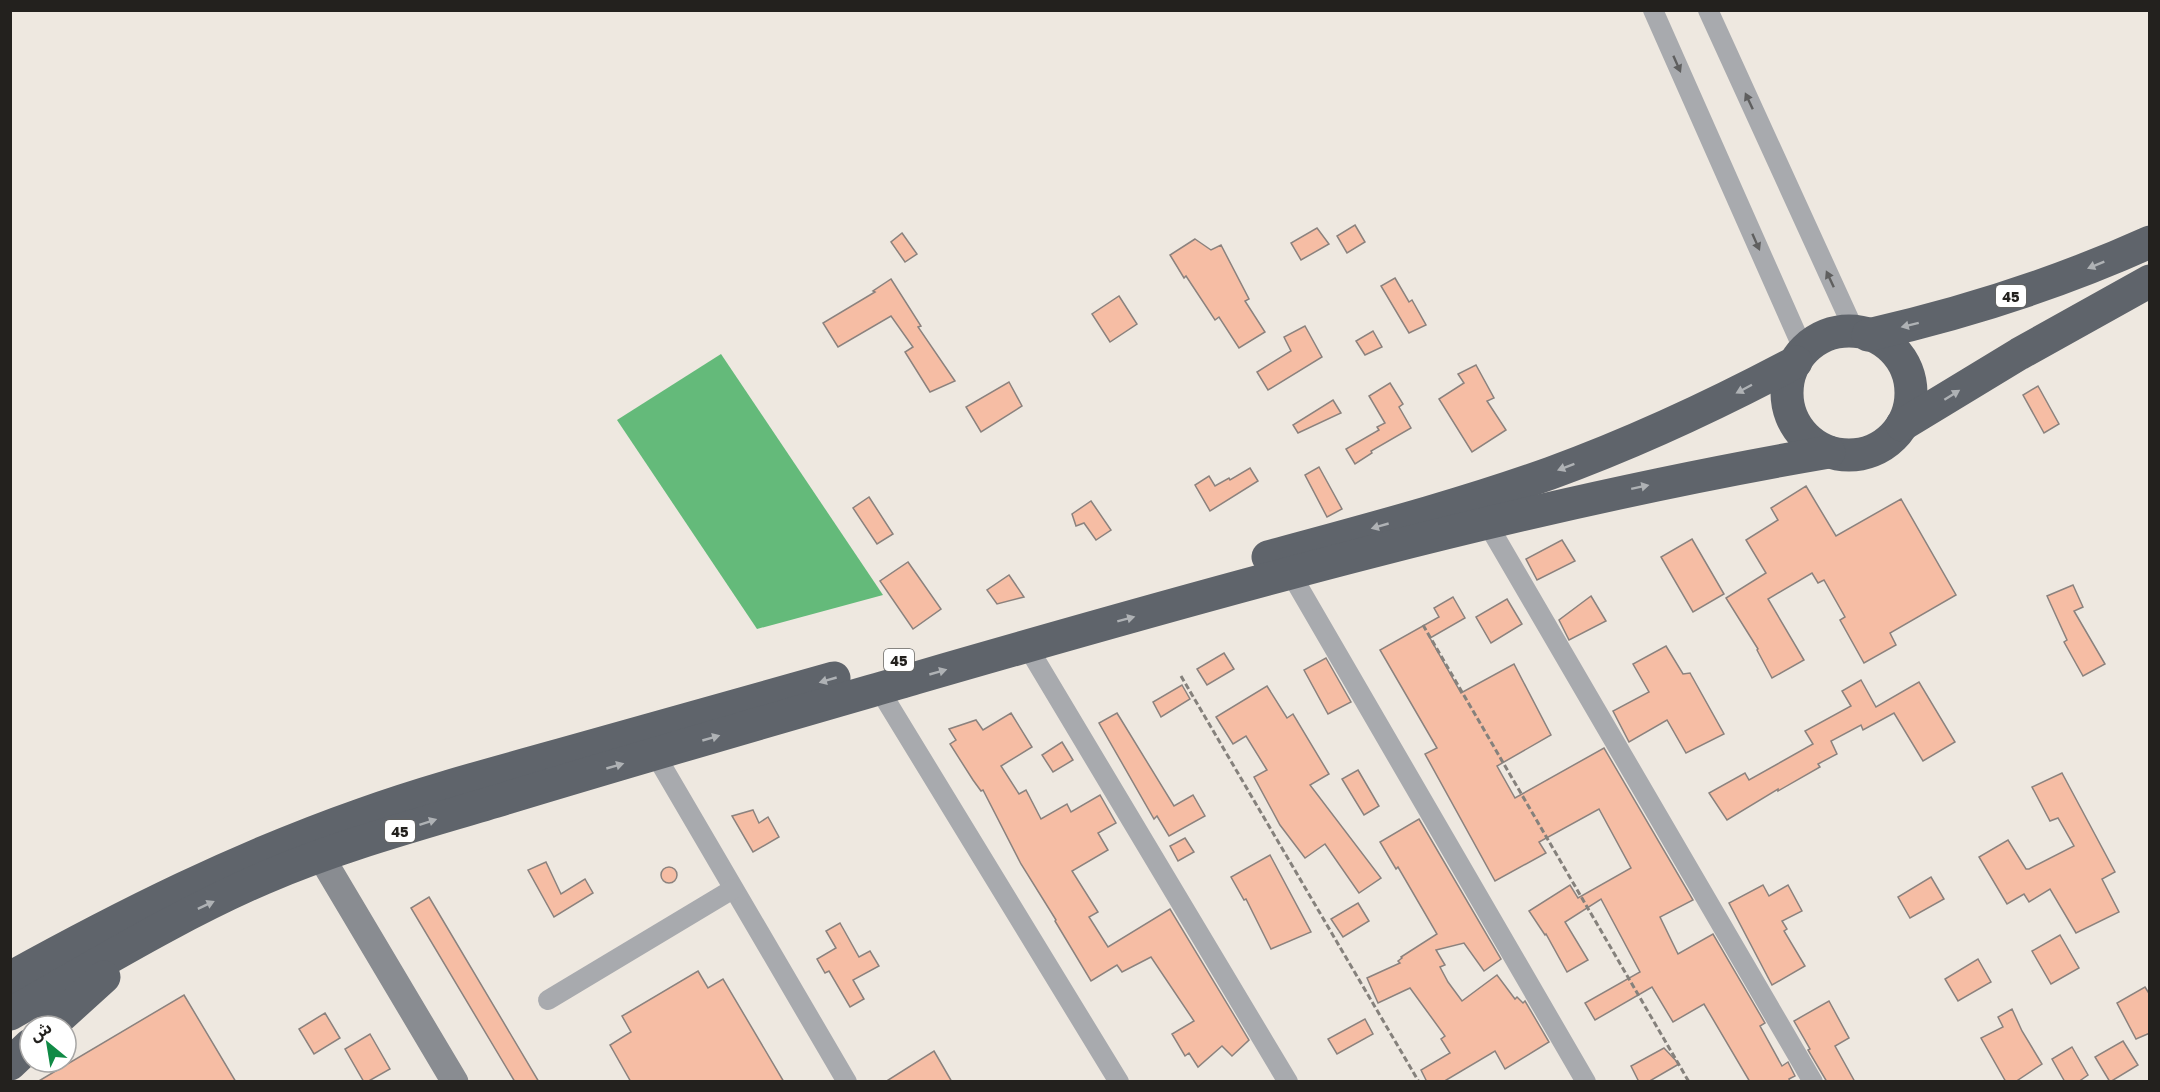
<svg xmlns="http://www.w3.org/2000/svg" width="2160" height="1092" viewBox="0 0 2160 1092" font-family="'Golos Text','Noto Sans Arabic',sans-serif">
<rect width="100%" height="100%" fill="#eee8e0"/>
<!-- forest -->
<path fill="#64ba7a" d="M721,354l162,241 -126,34 -140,-209z"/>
<!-- building -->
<g fill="#f6bda4" stroke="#8b827e" stroke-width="1.5">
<path d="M1355,225l10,17 -18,11 -10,-17z"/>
<path d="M1317,228l12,16 -28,16 -10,-17z"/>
<path d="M902,233l15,21 -12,8 -14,-20z"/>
<path d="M1195,239l16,11 10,-5 28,54 -4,2 20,31 -26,16 -20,-31 -4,3 -29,-44 -2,2 -14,-23z"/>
<path d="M1395,278l14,24 3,-2 14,25 -17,8 -28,-47z"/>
<path d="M891,279l30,47 -3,1 37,54 -25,11 -25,-40 8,-5 -22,-31 -53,31 -15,-24 52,-31 -2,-1z"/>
<path d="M1119,296l18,28 -27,18 -18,-28z"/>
<path d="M1305,326l17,31 -54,33 -11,-18 34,-21 -7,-14z"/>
<path d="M1373,331l9,16 -17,8 -9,-14z"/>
<path d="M1476,365l18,33 -7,3 19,29 -34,22 -33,-53 25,-16 -6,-9z"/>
<path d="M1009,382l13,24 -41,26 -15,-25z"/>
<path d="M1390,383l13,21 -4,3 12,21 -40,23 1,2 -17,11 -9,-15 33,-19 -2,-3 8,-4 -16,-27z"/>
<path d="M2038,386l21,38 -15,9 -21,-38z"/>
<path d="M1333,400l8,13 -43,20 -5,-8z"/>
<path d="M1319,467l23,42 -15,8 -22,-42z"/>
<path d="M1250,468l8,13 -48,30 -15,-26 14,-9 6,10 14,-8 1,2z"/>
<path d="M1806,486l30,50 65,-37 55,96 -66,38 6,12 -32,18 -24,-43 5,-3 -21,-37 -6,3 -6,-10 -44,26 36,61 -32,18 -15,-28 1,-1 -32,-51 40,-25 -20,-33 32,-20 -7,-12z"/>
<path d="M869,497l24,37 -16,10 -24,-36z"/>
<path d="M1091,501l20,29 -15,10 -12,-17 -8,3 -4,-12z"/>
<path d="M1692,539l32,55 -31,18 -32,-55z"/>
<path d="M1562,540l13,21 -38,19 -11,-21z"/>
<path d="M908,562l33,47 -28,20 -33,-48z"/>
<path d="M1009,575l15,22 -27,7 -10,-14z"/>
<path d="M2073,585l10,22 -9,4 31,53 -22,12 -19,-34 3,-2 -20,-44z"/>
<path d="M1591,596l15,25 -37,19 -10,-20z"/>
<path d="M1453,597l12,21 -35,20 31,55 53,-29 37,71 -54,31 18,32 89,-50 89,152 -33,17 18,37 35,-20 52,89 -5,3 22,40 6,-4 7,14 -6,3 1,3h-40l-46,-78 -31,18 -21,-35 -57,33 -10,-17 55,-31 -39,-73 -36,23 23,38 -21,12 -21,-38 -1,1 -16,-24 41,-26 8,13 53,-30 -32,-59 -60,33 7,11 -51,28 -70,-127 12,-6 -57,-98 59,-33 -5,-9z"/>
<path d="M1507,599l15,25 -31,19 -15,-26z"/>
<path d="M1666,646l17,28 7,-1 34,61 -38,19 -19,-33 -38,22 -16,-31 36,-19 -16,-28z"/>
<path d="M1224,653l10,16 -27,16 -10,-16z"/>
<path d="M1326,658l25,44 -23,12 -24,-44z"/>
<path d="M1861,680l15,27 43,-25 36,60 -32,19 -29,-48 -31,17 -2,-5 -30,16 6,13 -19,10 2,3 -42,24v-2l-51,31 -18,-27 36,-20 4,7 64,-36 -8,-13 46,-25 -9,-15z"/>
<path d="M1182,685l8,14 -29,18 -8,-15z"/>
<path d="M1267,686l20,32 6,-4 36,60 -19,11 71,93 -22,15 -34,-49 -20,14 -25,-33 -26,-48 13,-7 -21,-34 -13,8 -17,-27z"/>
<path d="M1011,713l21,34 -31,19 18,28 7,-4 15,29 26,-15 4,8 29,-17 16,28 -18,10 10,17 -36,21 26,41 -9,5 19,30 62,-38 79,131 -17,16 -10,-10 -24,21 -9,-14 -4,3 -13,-22 22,-13 -43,-64 -29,15 -5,-7 -26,16 -36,-60 1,-1 -35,-56 -38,-74 -2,1 -8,-11 -23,-36 6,-4 -7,-11 27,-9 7,10z"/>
<path d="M1117,713l57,93 19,-11 12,21 -36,20 -12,-20 -3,3 -55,-96z"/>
<path d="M1062,742l11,18 -20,12 -11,-17z"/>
<path d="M1358,770l21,36 -15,9 -22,-36z"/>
<path d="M2062,773l53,99 -13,7 17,33 -43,21 -26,-44 -21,13 -5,-8 -17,10 -28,-47 29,-17 18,29h3l45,-23 -16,-28 -8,3 -18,-34z"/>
<path d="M753,810l6,13 9,-6 11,20 -26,15 -21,-36z"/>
<path d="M1419,819l82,140 -17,12 -20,-28 -28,7 9,15 -5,2 8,15 14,19 35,-26 18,24 2,-2 6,6 2,-2 24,41 -44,27 -10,-18 -52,31h-16l-6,-12 29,-17 -9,-14 4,-3 -35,-48 -32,15 -11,-25 33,-15 -2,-2 4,-3 -1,-1 36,-23 -39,-67 -2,2 -16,-27z"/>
<path d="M1185,838l9,14 -16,9 -8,-15z"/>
<path d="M1270,855l41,77 -40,17 -25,-50 -2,1 -13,-23z"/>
<path d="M546,862l15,32 24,-15 8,14 -39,24 -26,-47z"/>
<circle cx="669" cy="875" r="8"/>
<path d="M1931,877l13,22 -34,19 -12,-21z"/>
<path d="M1763,885l6,11 19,-11 14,26 -20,10 5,8 -3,2 21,35 -33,19 -43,-82z"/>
<path d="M429,897l110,185h-24l-104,-174z"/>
<path d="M1358,903l11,18 -26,16 -12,-18z"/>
<path d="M840,923l19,34 11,-6 9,15 -26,14 11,19 -14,8 -21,-36 -4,2 -8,-14 19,-11 -10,-17z"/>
<path d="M2060,935l19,33 -28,16 -19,-33z"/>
<path d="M1978,959l13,23 -33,19 -13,-22z"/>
<path d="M698,971l10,17 15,-9 61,103h-153l-21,-37 21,-13 -9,-16z"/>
<path d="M2145,987l5,8v38l-14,6 -19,-36z"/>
<path d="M184,995l52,87h-199z"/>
<path d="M1829,1001l20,37 -14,8 20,36h-28l-19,-32 2,-1 -16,-28z"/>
<path d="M2012,1009l10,22 20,33 -27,18h-9l-25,-44 22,-11 -5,-10z"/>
<path d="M325,1013l15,25 -26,16 -15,-25z"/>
<path d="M1365,1019l8,15 -36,20 -9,-15z"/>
<path d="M370,1034l20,35 -23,13h-3l-19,-33z"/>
<path d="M2123,1041l15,24 -28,17 -15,-25z"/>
<path d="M2072,1047l16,28 -10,7h-13l-13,-23z"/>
<path d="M1664,1048l15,16 -31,18h-9l-8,-16z"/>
<path d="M934,1051l18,31h-67z"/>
</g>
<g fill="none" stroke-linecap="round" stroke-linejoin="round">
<!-- path -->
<g stroke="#85817c" stroke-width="3" stroke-dasharray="6 3" stroke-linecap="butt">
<path d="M1423,625l266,457"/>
<path d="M1181,676l238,406"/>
</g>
<!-- street -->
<g stroke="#a8aaae" stroke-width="20">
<path d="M1653,10l151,341"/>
<path d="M1708,10l147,322"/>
<path d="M1487,523l326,559"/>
<path d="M1291,574l295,508"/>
<path d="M1027,646l261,436"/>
<path d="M879,689l240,393"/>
<path d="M655,754l192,328"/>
<path d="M548,1000l185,-111"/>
</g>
<!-- secondary -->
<path stroke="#898c91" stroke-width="27" d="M311,840l144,242"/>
<!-- highway -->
<g stroke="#5f646b" stroke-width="33">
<circle cx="1849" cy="393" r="62"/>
<path d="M1868,335c97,-22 191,-52 282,-93"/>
<path d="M1902,425l117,-71 131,-73"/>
<path d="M1268,557c95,-26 191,-51 283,-84 85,-31 166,-69 245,-111"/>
<path d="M10,978c114,-63 230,-121 353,-164 67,-24 136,-42 204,-61 89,-25 178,-50 267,-75"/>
<path d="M10,1014c84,-47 166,-98 254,-136 79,-34 164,-56 246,-81 135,-41 271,-80 406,-119 301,-87 604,-173 913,-226"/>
<path d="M50,1026l54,-49"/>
<path d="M10,1064l20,-19"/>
</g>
</g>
<!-- one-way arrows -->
<defs><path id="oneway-solid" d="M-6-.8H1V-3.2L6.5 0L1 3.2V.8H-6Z" transform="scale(1.5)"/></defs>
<g fill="#5f5f5f">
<use href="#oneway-solid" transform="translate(1677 64) rotate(66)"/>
<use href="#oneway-solid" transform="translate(1749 101) rotate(-115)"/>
<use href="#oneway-solid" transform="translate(1756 242) rotate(66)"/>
<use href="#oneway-solid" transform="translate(1830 279) rotate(-115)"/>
</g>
<g fill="#afb2b5">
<use href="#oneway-solid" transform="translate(2096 265) rotate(158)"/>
<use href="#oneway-solid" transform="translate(1910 325) rotate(166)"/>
<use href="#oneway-solid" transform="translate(1744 389) rotate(152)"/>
<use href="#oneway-solid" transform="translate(1952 395) rotate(-32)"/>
<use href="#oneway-solid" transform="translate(1566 467) rotate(159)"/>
<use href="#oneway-solid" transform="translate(1640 487) rotate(-12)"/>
<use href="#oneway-solid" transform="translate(1380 526) rotate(164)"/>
<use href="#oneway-solid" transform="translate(1126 619) rotate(-15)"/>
<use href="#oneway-solid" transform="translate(938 672) rotate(-16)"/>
<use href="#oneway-solid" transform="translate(828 680) rotate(164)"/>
<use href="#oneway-solid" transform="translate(711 738) rotate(-16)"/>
<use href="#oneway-solid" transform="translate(615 766) rotate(-16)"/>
<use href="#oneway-solid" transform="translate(428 822) rotate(-18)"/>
<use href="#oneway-solid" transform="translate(206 905) rotate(-25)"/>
</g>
<g text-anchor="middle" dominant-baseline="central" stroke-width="4.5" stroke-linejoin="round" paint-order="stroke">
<!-- shield labels -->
<g fill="#fff" stroke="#656462" stroke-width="1.5">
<rect x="1996" y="285" width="30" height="22" rx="4.5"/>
<rect x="884" y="649" width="30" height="22" rx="4.5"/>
<rect x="385" y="820" width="30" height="22" rx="4.5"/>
</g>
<g font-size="14" font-weight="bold" fill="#23211e">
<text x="2011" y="296">45</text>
<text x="899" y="660">45</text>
<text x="400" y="831">45</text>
</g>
</g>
<!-- border -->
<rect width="2160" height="1092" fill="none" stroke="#23211e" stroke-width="24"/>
<!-- north arrow -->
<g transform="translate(48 1044) rotate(330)"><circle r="28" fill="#ffffff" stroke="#a7a6a5" stroke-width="1.5"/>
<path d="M0-4.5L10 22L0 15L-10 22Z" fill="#108a45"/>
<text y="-9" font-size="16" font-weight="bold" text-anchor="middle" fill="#23211e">ش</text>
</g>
</svg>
